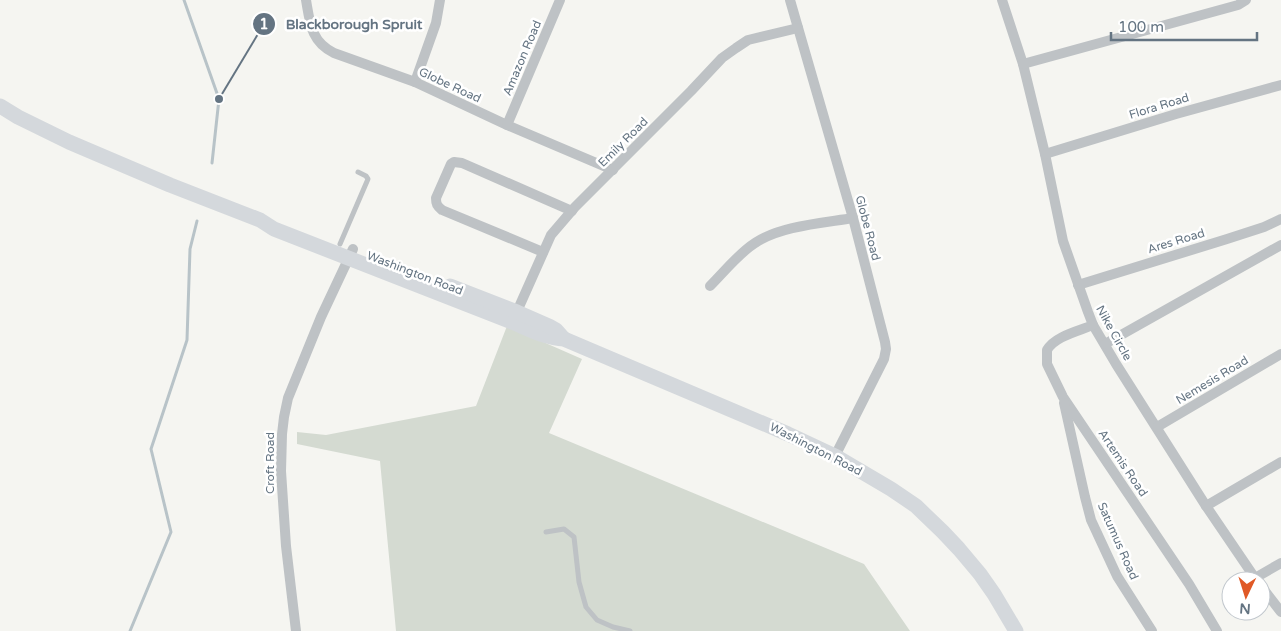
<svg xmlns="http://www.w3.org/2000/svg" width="1281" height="631" viewBox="0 0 1281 631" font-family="'Varela Round',sans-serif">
<rect width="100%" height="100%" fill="#f5f5f1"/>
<!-- green -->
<path fill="#d4dad1" d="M507,326l75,33 -33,74 315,131 46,67h-514l-16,-170 -83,-17v-12l29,3 150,-29z"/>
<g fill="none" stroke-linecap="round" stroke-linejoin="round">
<!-- stream -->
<g stroke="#b8c3c8" stroke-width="3">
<path d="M184,0l35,99 -7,64"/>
<path d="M130,631l41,-99 -20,-83 36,-109 3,-91 7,-28"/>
</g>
<!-- lane -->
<g stroke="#bec2c5" stroke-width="5">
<path d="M340,244l28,-65 -2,-3 -8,-4"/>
<path d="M546,532l18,-3 10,8 5,45 7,25 11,13 16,7 17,4"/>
</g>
<!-- street -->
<g stroke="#bec2c5" stroke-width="10">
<path d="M306,0c4,23 5,42 28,53l81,29 92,43 106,45"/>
<path d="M790,0l63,218 32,124 1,7 -2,10 -49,97"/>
<path d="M1002,0l21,64 22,90 18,87 25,71 5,13 23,39 90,142 51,75"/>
<path d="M1023,64l215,-59 8,-5"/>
<path d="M415,82l21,-59 4,-23"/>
<path d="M507,125l53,-125"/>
<path d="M1045,154l131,-40 105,-29"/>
<path d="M543,252l-101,-42c-5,-4 -6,-6 -6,-12l15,-34 3,-2 8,1 110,48"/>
<path d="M1078,285l149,-46 37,-12 17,-8"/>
<path d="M710,286c14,-14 29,-33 45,-43 25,-17 68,-20 98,-25"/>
<path d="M515,316l36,-81 24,-28 116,-116 31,-33 14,-10 12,-8 50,-12"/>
<path d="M1093,325c-14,6 -38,11 -46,25v14l16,33 126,187 28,47"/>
<path d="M1105,344l176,-99"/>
<path d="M1064,403l21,94 6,23 26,56 35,55"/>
<path d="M1157,427l124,-73"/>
<path d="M1206,506l75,-44"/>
<path d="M1255,578l26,-15"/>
<path d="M1261,586l20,26"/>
<path d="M296,631l-10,-85 -5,-75 1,-37 2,-17 4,-19 33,-81 32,-68"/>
</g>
<!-- secondary -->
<g stroke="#d4d8dc" stroke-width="15">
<path d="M0,106l18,11 51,25 101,43 90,35 14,9 238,93c17,7 33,16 52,17l224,95 47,22 56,33 25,17 27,26 16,17 21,25 14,20 22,37"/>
<path d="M450,286l67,26 32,14 7,4 8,9"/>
</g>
</g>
<g text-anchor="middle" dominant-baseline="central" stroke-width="5" stroke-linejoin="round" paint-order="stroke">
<!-- street labels -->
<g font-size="12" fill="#647482" stroke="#fff">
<text transform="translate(522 58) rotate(-67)">Amazon Road</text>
<text transform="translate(450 85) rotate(25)">Globe Road</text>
<text transform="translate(1159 106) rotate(-17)">Flora Road</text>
<text transform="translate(623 142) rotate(-45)">Emily Road</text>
<text transform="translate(868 228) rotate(75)">Globe Road</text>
<text transform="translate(1176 241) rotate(-17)">Ares Road</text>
<text transform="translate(415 273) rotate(21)">Washington Road</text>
<text transform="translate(1114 333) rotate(61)">Nike Circle</text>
<text transform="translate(1212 380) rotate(-31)">Nemesis Road</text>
<text transform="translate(816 449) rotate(27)">Washington Road</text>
<text transform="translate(270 463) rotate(-90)">Croft Road</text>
<text transform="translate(1123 463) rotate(56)">Artemis Road</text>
<text transform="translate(1118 541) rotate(66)">Satumus Road</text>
</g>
</g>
<!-- callouts -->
<path fill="none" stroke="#647482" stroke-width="2" d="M219 99L264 24"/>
<g fill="#647482" stroke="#fff" stroke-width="2">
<circle cx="219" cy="99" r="5"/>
<circle cx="264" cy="24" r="12"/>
</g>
<g font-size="15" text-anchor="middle" font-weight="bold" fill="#fff">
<text x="264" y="29">1</text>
</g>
<g font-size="14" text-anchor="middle" font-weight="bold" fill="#647482" stroke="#fff" stroke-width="5" stroke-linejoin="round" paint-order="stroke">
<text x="354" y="29">Blackborough Spruit</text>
</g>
<!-- north arrow -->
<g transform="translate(1246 596) rotate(184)"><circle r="24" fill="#ffffff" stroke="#c1c7cd"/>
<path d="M0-4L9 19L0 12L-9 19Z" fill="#e05926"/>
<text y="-8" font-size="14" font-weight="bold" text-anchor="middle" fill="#647482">N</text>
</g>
<!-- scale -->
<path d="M1111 32v8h146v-8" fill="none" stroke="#647482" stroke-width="2.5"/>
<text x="1118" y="32" font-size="15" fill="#647482" stroke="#ffffff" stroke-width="4" paint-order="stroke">100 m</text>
</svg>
